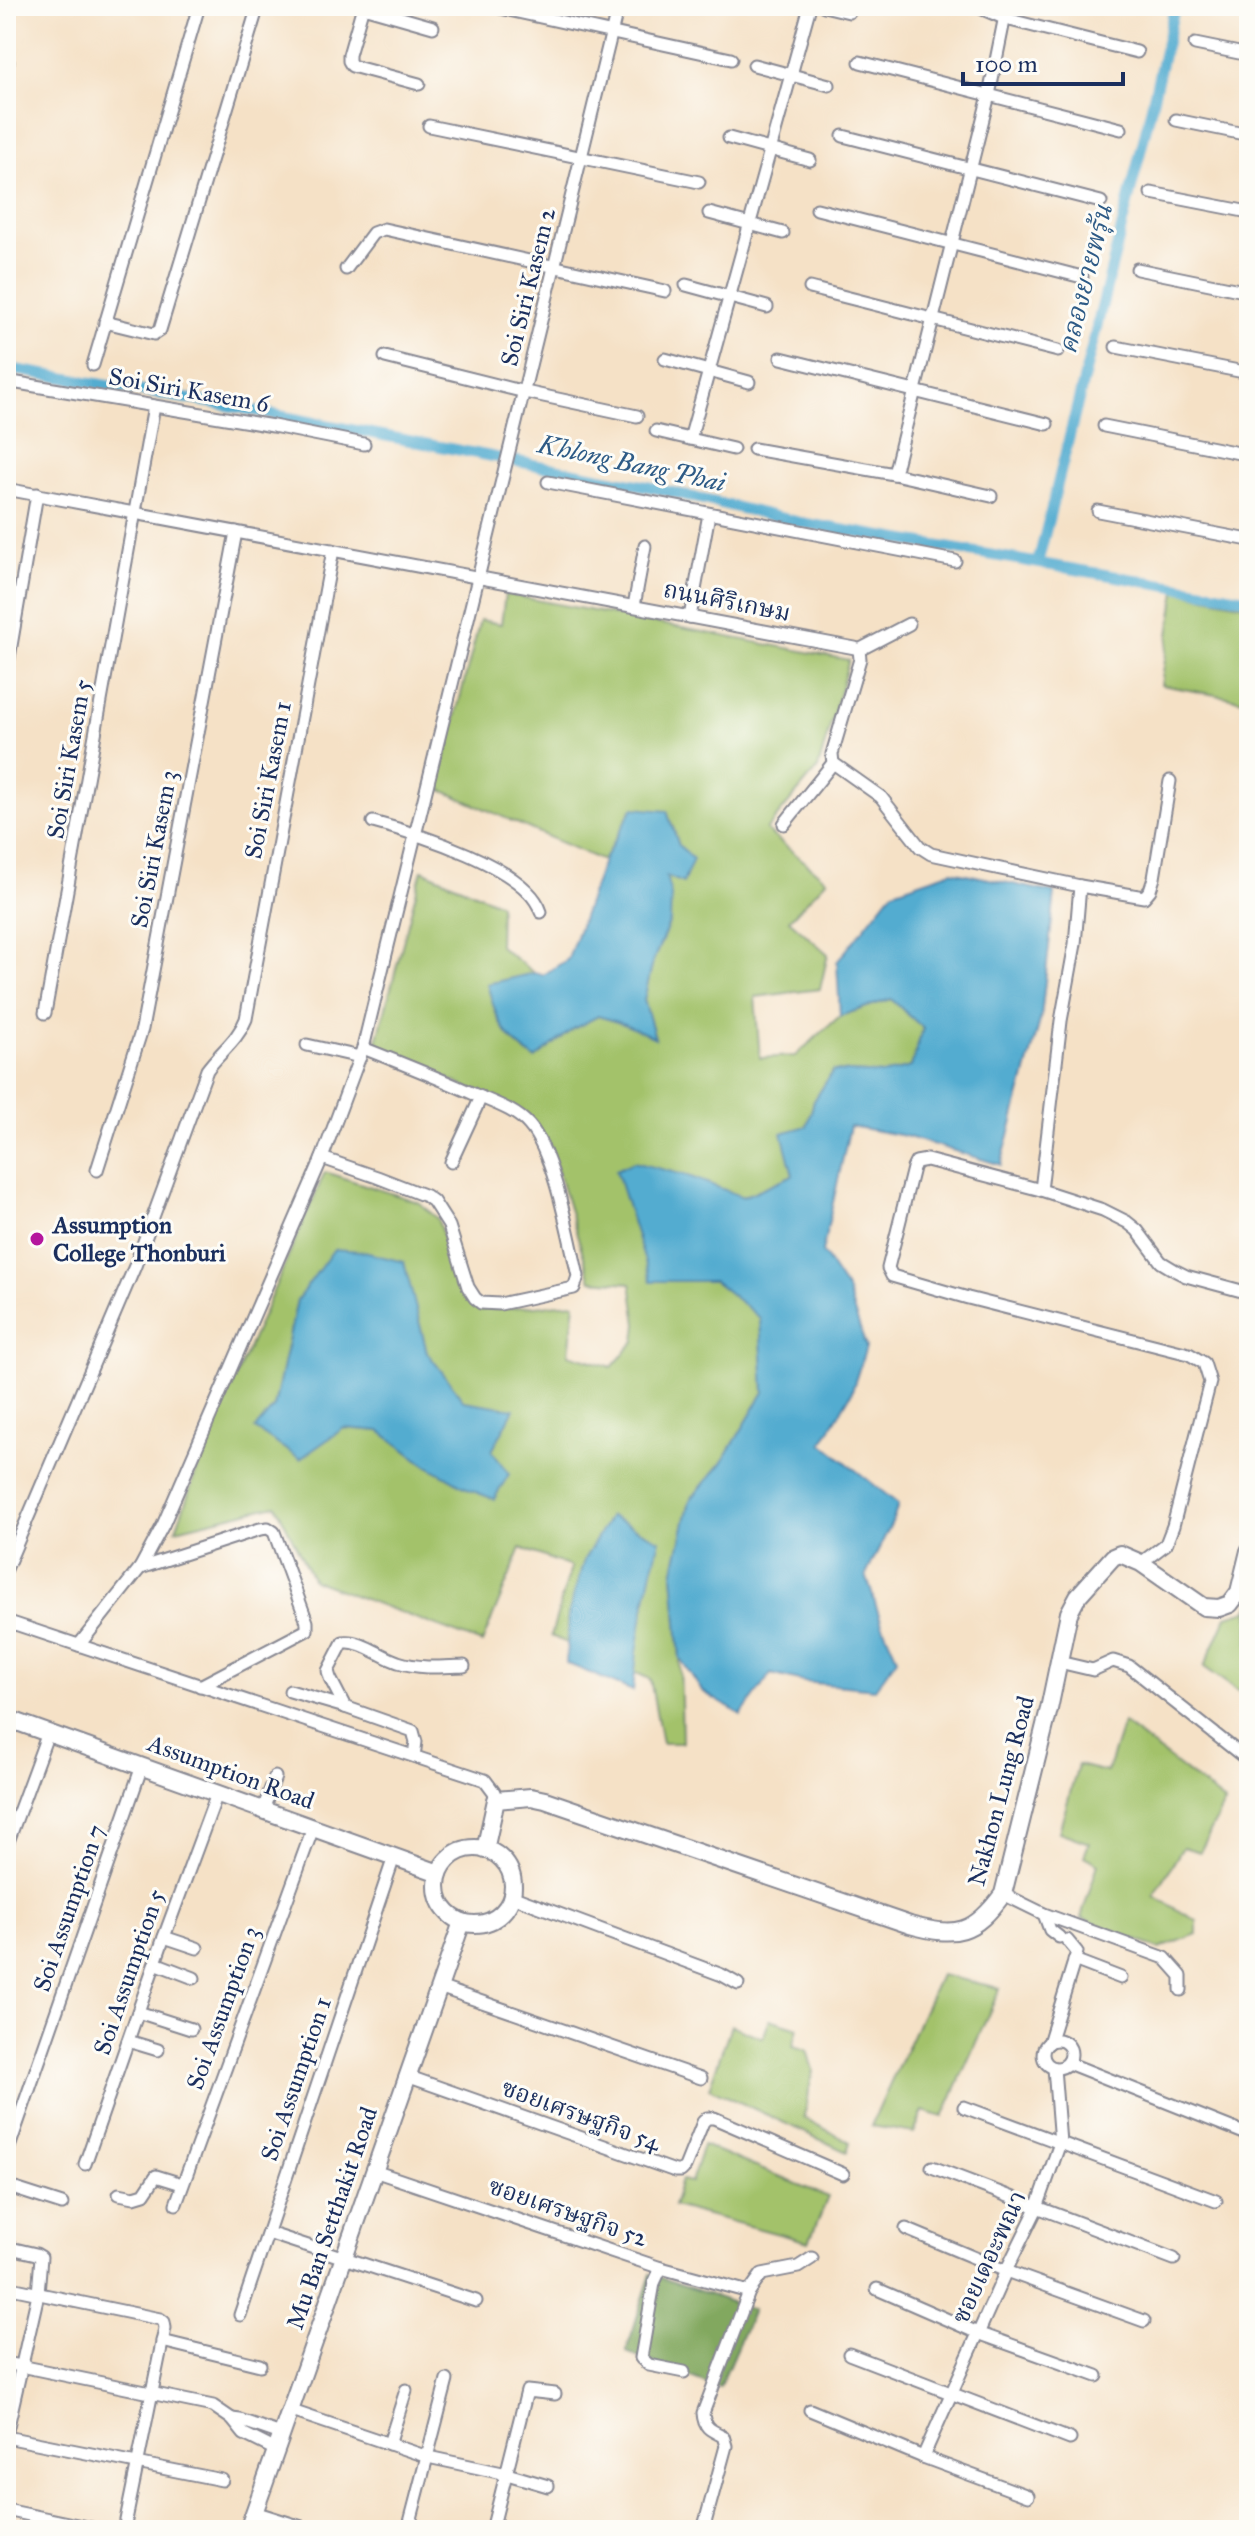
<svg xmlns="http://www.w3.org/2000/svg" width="1255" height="2536" viewBox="0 0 1255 2536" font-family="'IM FELL Great Primer','Noto Serif Thai',serif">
<rect width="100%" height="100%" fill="#fdfcf7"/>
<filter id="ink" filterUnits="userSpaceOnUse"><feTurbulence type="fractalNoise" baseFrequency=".0125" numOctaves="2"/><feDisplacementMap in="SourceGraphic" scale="16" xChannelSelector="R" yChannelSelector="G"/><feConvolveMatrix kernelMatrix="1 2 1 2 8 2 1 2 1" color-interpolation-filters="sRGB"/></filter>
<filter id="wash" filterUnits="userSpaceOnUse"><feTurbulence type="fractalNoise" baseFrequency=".006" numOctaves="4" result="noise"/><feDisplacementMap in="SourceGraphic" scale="32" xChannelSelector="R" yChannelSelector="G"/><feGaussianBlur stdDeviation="1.8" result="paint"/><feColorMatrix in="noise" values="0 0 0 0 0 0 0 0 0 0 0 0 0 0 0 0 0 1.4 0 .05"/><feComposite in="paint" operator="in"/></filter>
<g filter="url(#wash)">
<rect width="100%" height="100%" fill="#f5e1c6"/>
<!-- green -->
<g fill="#a3c26a" stroke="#5f7864" stroke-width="2" fill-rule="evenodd">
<path d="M1176,591l73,15v95l-88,-16z"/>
<path d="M505,594l344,66 -31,108 -52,62 61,50 -38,40 39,34 -8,35 -65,8 5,61 35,-2 45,-40 51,-17 32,29 -12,39 -28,7 -50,-3 -19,30 -21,74 -50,22 -55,-21 -37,105h63l46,36 4,75 -42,71 -32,37 -17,74 7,84 2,85h-20l-12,-64 -99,-43 20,-69 -50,-19 -39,95 -169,-63 -37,-75 -100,24 28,-79 121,-278 93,30 19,16 29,83 12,9 97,-7 -6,51 43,13 23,-26 2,-17 -6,-41 -40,-3 -42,-137 -20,-26 -153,-72 46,-175 78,34 -1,42 35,27 -47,11c12,40 14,51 48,75l38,-30 25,-13 26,8 31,13 -11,-37 9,-39 17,-40 -4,-46 13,-29 -7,-22 -39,-16 -30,53 -166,-73 43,-168 21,4zM403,1262l24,90 37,49 28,51 -22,38 -44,-25 -46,-34 -36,-3 -44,30 -44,-29 18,-22 23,-107z"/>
<path d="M1249,1607v92l-45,-32 23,-51 20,-6z"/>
<path d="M1123,1723l102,79 -25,50 -17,-5 -29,49 43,25v13l-38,15 -78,-31 17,-54 -14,-8 5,-13 -30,-11 19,-67 29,7z"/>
<path d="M940,1975l60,13 -57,129 -20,-6 -9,22 -43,-7z"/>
<path d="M770,2019l28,9 -5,18 14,4 6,20 -9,48 46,24 -3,10 -138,-64 22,-63 32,13z"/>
<path d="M703,2145l125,52 -19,45 -136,-36 8,-26 10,2z"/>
</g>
<!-- forest -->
<path fill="#82a85e" stroke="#4e6c5e" stroke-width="2" d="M651,2274l102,36 -34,78 -93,-36z"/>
<!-- water -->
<g fill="#52acd0" stroke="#366e97" stroke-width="2">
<path d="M633,808l34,3 12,35 14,13 -10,24 -17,-7 5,19 -1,26 -17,40 -9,39 11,38 -31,-14 -26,-8 -25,13 -38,30c-34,-25 -36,-35 -48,-75l47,-11 9,2 25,-16 35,-98z"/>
<path d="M952,871l103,22 -14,124 -40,148 -96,-29 -55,-10 -28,126 25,38 19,57 -15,47 -29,49 76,61 -4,14 -28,57 16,49 15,34 -22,31 -71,-7 -33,-8 -30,41 -39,-24 -22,-33 -7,-84 17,-74 32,-37 42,-71 -4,-74 -46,-37h-63l-35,-111 18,-8 54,14 55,21 50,-22 -11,-42 25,-7 7,-25 19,-30 50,3 28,-7 12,-39 -32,-29 -51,17 -3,-54 56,-71z"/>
<path d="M334,1249l26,2 44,11 23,90 37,49 50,8 -22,42 17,23 -15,25 -24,-9 -44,-25 -46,-34 -36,-3 -44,31 -45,-30 19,-22 23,-107z"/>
<path d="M610,1516l50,24c-14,50 -23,99 -27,151l-67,-28 3,-51 15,-52z"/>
</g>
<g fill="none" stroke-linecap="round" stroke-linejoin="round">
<!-- canal -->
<g stroke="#52acd0" stroke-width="11">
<path d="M6,368l224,38 420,81 153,36 446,76"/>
<path d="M1038,562l105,-420 32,-136"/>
</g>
</g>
</g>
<g filter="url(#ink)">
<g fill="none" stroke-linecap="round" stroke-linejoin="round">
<defs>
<g id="street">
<path d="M363,6l-14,49v6l3,5 67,18"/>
<path d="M491,6l240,53"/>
<path d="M824,6l25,6"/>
<path d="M976,6l30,13 131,33"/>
<path d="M363,7l70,20"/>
<path d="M1195,44l54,11"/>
<path d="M860,62l261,67"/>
<path d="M754,65l75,20"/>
<path d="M6,69l2,-7"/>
<path d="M1176,120l73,15"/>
<path d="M429,126l270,56"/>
<path d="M843,136l258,66"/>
<path d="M729,138l81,22"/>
<path d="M1151,193l98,19"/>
<path d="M817,209l265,68"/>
<path d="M709,213l74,20"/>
<path d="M346,269l27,-36 11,-4 281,62"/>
<path d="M1137,269l112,23"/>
<path d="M686,285l81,22"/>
<path d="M810,288l248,63"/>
<path d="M105,322l49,12 6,-4 98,-324"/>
<path d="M1116,347l133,26"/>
<path d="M385,357l140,35 112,24"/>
<path d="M781,358l266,66"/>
<path d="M665,359l84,23"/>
<path d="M93,365l106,-359"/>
<path d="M6,381l267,45 91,18"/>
<path d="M1104,426l145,29"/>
<path d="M656,431l77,18"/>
<path d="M690,439l120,-433"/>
<path d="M754,449l140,25 97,22"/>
<path d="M894,474l95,-379 18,-89"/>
<path d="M548,482l407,79"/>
<path d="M6,489l849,159 4,2 1,9 -28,95 1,9 48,34 39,50 11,7 149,32 64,11 6,-7 4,-12 16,-97"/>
<path d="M1098,511l151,29"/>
<path d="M634,606l11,-60"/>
<path d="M690,617l19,-103"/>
<path d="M859,650l50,-26"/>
<path d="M6,675l31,-181"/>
<path d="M373,822c42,11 154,45 168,90"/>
<path d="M784,824l49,-61"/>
<path d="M45,1013l109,-607"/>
<path d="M307,1045l53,12"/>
<path d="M322,1158l55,19 49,19 7,5 16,25 19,61 7,11 6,5 19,1 74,-16 4,-12c-9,-38 -24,-123 -49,-151 -13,-15 -35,-22 -53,-30 -37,-17 -75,-32 -113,-47"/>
<path d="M451,1162l30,-65"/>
<path d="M97,1170l45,-141 94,-497"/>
<path d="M1041,1190l20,-169 14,-77 5,-58"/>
<path d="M1141,1563l25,-19 7,-18 37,-144 -6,-19 -15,-9 -221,-56 -76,-22 -4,-8 25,-100 3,-6 11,-2 114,30 62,20 24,12 10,8 24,32 15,9 10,5 63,17"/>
<path d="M140,1568l120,-39 8,-1 6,4 33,90v8l-107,56"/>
<path d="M6,1569l129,-303 72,-196c13,-18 31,-30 39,-51l87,-469"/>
<path d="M6,1621l479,159 9,12 2,8"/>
<path d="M79,1645l61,-77 23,-43 159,-367 41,-110 255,-1042"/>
<path d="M1059,1662l34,8 20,-9 16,5 120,95"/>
<path d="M290,1691l55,16"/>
<path d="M414,1756l2,-14 -3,-11 -68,-24 -15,-29 -2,-7 15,-29c19,-2 38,15 55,20 21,7 44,5 66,4"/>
<path d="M263,1810l12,-33"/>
<path d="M6,1847l42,-114"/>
<path d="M1003,1894l41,20 121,44 16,18v14"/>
<path d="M511,1896l211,79 16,9"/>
<path d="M1044,1914l6,16 9,7"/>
<path d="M164,1937l33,11"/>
<path d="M1074,1960l47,18"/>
<path d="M155,1963l39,15"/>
<path d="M439,1987l262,91"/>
<path d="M138,2012l53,17"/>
<circle cx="1057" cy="2054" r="14"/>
<path d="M128,2041l30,9"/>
<path d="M1049,2043l28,-91 -10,-12"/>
<path d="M1068,2063l181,72"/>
<path d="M407,2076l268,95h6l4,-4 18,-45 4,-4h7l129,56"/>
<path d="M964,2107l252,94"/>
<path d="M6,2156l136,-390"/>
<path d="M85,2164l79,-227 53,-143"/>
<path d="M932,2167l242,92"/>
<path d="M374,2171l287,97 88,24"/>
<path d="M6,2186l56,18"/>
<path d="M119,2194l15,3 10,-3 12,-18 26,8"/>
<path d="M176,2204l137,-376"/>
<path d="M906,2229l100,42 138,50"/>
<path d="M268,2233l208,68"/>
<path d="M6,2247l30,7 5,3 -3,37 -32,141"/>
<path d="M661,2268l-7,15 -13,75 8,7 35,7"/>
<path d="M6,2287l154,32 4,3 1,6 -41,202"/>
<path d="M877,2289l101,44 119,43"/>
<path d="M240,2315l154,-458"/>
<path d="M162,2341l98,24"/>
<path d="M849,2354l221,85"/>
<path d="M6,2363l207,43 19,13 12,15 32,16"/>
<path d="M289,2410l139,47 79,17 41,12"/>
<path d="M810,2410l113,47 105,39"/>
<path d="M232,2419l8,1 41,14"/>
<path d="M6,2437l216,43"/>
<path d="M389,2444l17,-54"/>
<path d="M923,2457l83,-186 31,-63 23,-65 -6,-75"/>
<path d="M6,2510l95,20"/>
<path d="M254,2512l57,18"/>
<path d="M408,2530l39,-150"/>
<path d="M492,2530l35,-139 28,3"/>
<path d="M703,2530l23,-84 -3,-10c-13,-6 -19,-8 -20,-23l46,-121 13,-18 36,-7 14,-9"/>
</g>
<g id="secondary">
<path d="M6,1718l433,155"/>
<circle cx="475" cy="1886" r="38"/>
<path d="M485,1850l11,-50 35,-3 14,3 365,125c46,13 64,9 93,-31l46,-185 20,-96 9,-17 35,-39 7,-3 21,9 63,44 15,1 11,-4 9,-12 10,-41"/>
<path d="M248,2530l214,-608"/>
</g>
</defs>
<!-- street casing -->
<use href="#street" stroke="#888892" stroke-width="15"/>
<!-- secondary casing -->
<use href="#secondary" stroke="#888892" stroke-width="20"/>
<!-- street -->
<use href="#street" stroke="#fff" stroke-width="11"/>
<!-- secondary -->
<use href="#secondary" stroke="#fff" stroke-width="16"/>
</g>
</g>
<!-- markers -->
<circle fill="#b5179e" stroke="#fdfcf7" stroke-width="3" cx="37" cy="1239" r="8"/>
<g text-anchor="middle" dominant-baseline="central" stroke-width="6" stroke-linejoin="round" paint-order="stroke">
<!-- street labels -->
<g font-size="24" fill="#1b2f5e" stroke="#fdfcf7">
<text transform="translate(528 287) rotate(-76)">Soi Siri Kasem 2</text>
<text transform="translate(189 390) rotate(10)">Soi Siri Kasem 6</text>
<text transform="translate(727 601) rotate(11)">ถนนศิริเกษม</text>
<text transform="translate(69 759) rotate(-80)">Soi Siri Kasem 5</text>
<text transform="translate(268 780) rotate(-79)">Soi Siri Kasem 1</text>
<text transform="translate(154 849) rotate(-79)">Soi Siri Kasem 3</text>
<text transform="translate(231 1772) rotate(20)">Assumption Road</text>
<text transform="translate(1001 1791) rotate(-75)">Nakhon Lung Road</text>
<text transform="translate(69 1908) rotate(-71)">Soi Assumption 7</text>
<text transform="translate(129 1972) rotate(-71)">Soi Assumption 5</text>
<text transform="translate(223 2008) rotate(-70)">Soi Assumption 3</text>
<text transform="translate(296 2079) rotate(-71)">Soi Assumption 1</text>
<text transform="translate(581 2115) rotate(20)">ซอยเศรษฐกิจ 54</text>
<text transform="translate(568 2212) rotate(19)">ซอยเศรษฐกิจ 52</text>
<text transform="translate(332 2218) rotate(-71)">Mu Ban Setthakit Road</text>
<text transform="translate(989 2257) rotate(-65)">ซอยเดอะพณา</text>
</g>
<!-- poi labels -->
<g font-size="24" font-weight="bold" fill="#1b2f5e" stroke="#fdfcf7" text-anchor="start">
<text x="53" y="1225">Assumption<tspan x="53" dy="28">College Thonburi</tspan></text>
</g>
<!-- water labels -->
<g font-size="26" font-style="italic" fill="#2e5b86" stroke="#fdfcf7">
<text transform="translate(1085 279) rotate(-76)">คลองยายพรุ้น</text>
<text transform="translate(632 463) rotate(12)">Khlong Bang Phai</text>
</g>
</g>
<!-- margin -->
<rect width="1255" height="2536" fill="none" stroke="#fdfcf7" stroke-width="32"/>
<!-- scale -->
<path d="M963 72v12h160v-12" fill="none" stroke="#1b2f5e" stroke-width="4"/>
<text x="975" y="72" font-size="24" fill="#1b2f5e" stroke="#fdfcf7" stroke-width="6" paint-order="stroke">100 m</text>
</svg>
